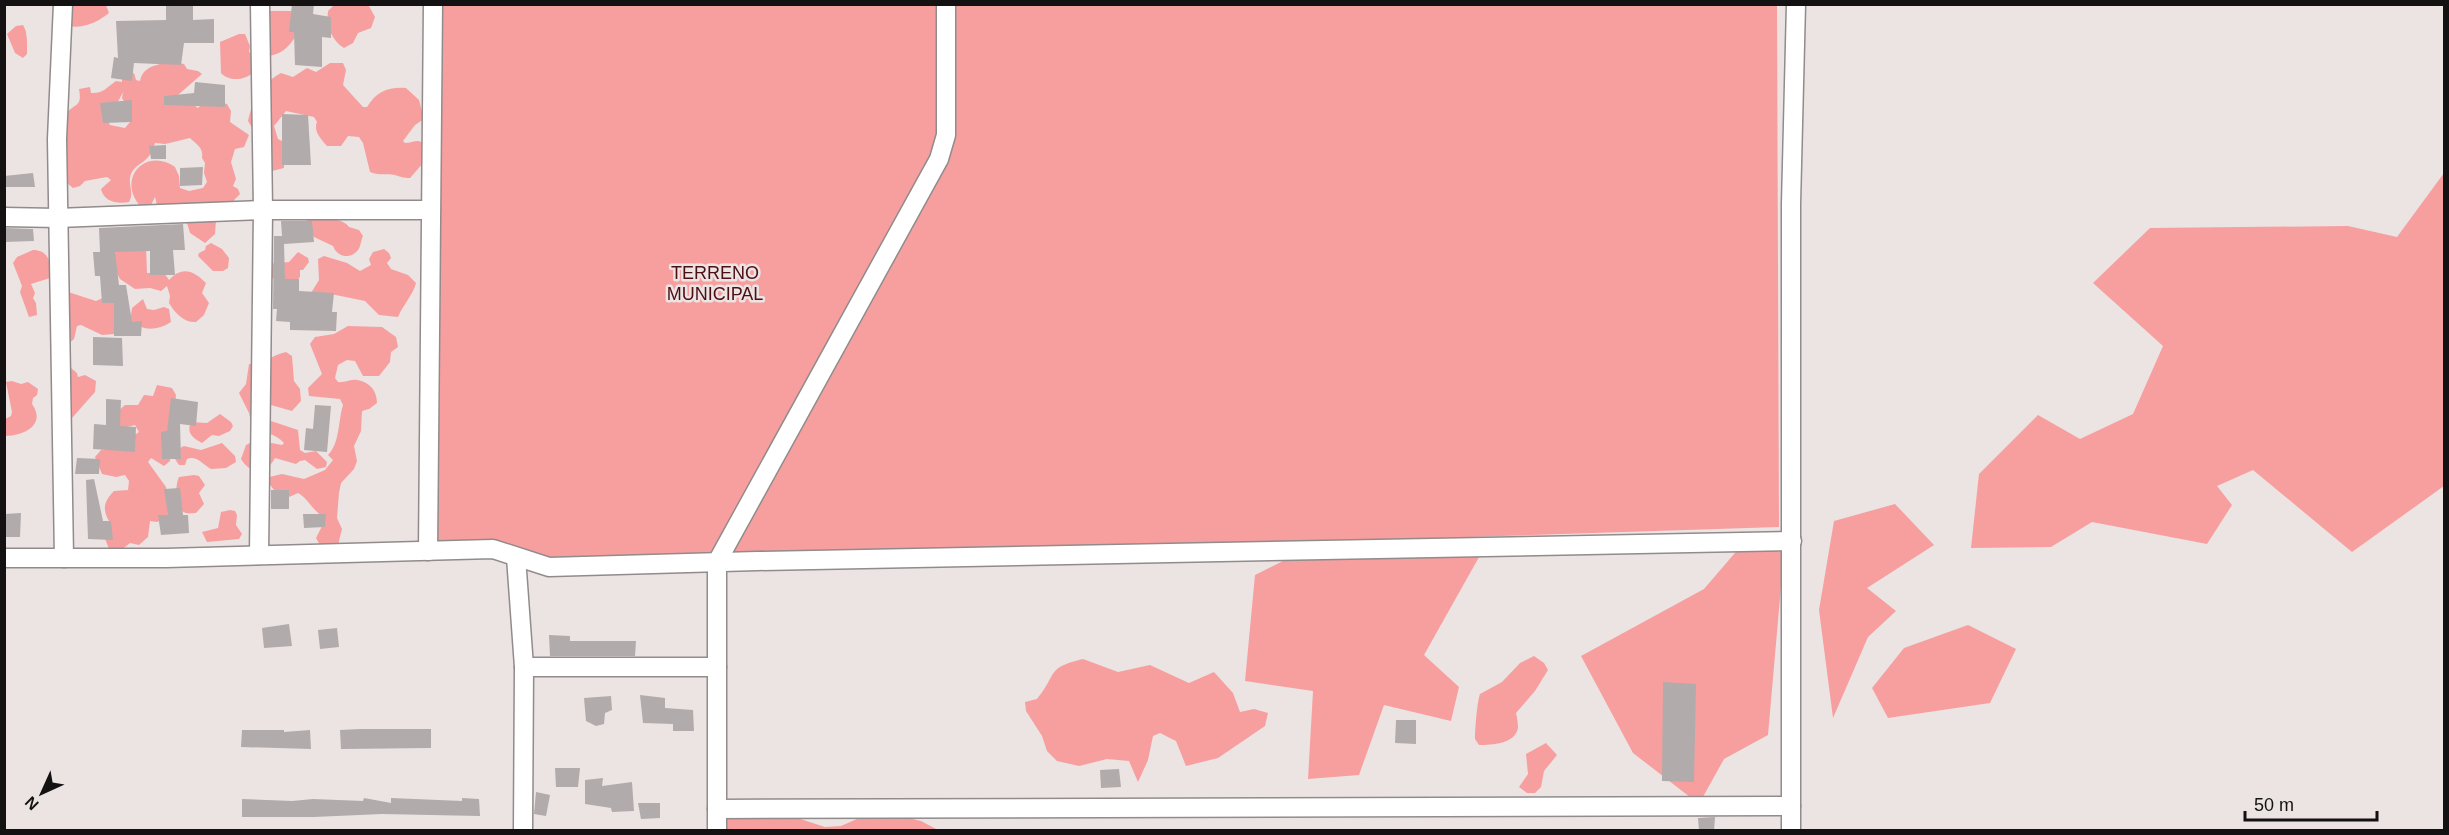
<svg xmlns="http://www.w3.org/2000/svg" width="2449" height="835" viewBox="0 0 2449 835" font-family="Helvetica,sans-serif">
<rect width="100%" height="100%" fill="#ebe4e3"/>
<!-- green -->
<g fill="#f79f9f" fill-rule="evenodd">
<path d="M68,5h38l3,8c-11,9 -26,16 -40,13z"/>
<path d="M334,5l35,1 6,11 -4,11 -13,5 -5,10 -9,5c-13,-8 -18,-23 -16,-37z"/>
<path d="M433,5h1344l2,522 -403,13 107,10 -59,105 35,32 -8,34 -67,-16 -25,70 -51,4 5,-88 -68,-10 10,-106 64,-32 -770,24 -115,-23z"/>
<path d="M268,11h23l5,25c-8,12 -16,20 -31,20z"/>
<path d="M23,25c5,7 4,21 4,29l-4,4 -8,-5 -8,-19 9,-8z"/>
<path d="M239,34h6l5,12 -1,6 3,2 4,15c-7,11 -26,14 -35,4l-1,-31z"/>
<path d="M173,62l11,2 3,5 11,2 4,3 -24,21 20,13 2,-2 23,-3 4,1 4,7 -1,11 19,13 -5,12 -9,2 -4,13 5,17 -3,7 5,3 2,5 -6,6 1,4 -19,16 -1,14 -10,9 -15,-10 -3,-10 2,-2 -10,-18h-6l-1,4 -15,-2 -2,-8 -5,10 -10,-1c-24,-29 7,-59 35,-39l4,9 1,12 9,3 14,-3 4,-6 -3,-9 1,-10 -3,-5c2,-10 -6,-14 -12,-20l-25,6 -10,-1c-6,22 -18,18 -24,31 -4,10 4,19 -2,28 -12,2 -25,0 -28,-13l10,-9 -4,-3 -22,4 -5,5 -7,2 -6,-5 -4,-48 5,-9 -1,-14c10,-9 15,-6 12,-23l11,-2 1,6c12,1 16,-6 25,-12l6,1v-3l12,-6 2,7 4,1c3,-16 20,-17 33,-19zM123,92l-1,6 7,12 1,12 -5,6 -15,-3 -2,-4z"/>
<path d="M330,63h13l3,7 -3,15 20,22h4c10,-16 21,-20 39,-19l13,12 5,19 -9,6 -12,16 2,2c8,0 13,-5 19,1v18l-14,16c-7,0 -9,-1 -15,-3 -7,-2 -15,1 -25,-3l-7,-29 -4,-6 -11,-1 -7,10h-14c-6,-7 -14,-15 -10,-24l-3,-5 -28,-6 -12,15 4,13 6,3v26l-16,4 -14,-41 -6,-10c4,-20 14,-38 33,-48l12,4 14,-9 9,4z"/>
<path d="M2444,173v313l-92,66 -99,-82 -36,16 15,19 -25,39 -115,-22 -41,25 -80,1 8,-74 59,-59 42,24 53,-25 30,-68 -70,-63 57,-55 198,-2 49,11z"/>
<path d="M317,217c10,2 26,1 32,10l10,3 4,6c-2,4 -2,10 -5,14 -8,10 -21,7 -25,-4l-19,-9 -8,-12 1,-5z"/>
<path d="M211,243l11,6 7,9 -1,10 -5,3h-10l-15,-15 1,-3 6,-3 1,-4z"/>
<path d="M146,246l1,27h17l5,7c13,-14 24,-10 37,3l-4,10 7,10 -5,12 -8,7c-12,1 -21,-9 -27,-19l1,-7 -3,-10 -6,5 -11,-3 -15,1 -15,-10 -7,-13 3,-18z"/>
<path d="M384,249l5,4 2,5 -4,5 4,6 17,6 8,8c-3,12 -13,22 -18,34l-19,-2 -14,-14 -39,-8h-15l8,-13 -1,-21 6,-3 23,7 13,8 11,-6 -2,-6 4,-7z"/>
<path d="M33,250c16,0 19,14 17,28l-19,6 4,9 -2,5 3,5 1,12 -8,2 -9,-25 2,-6 -9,-23 4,-6z"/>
<path d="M298,252l10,6 1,4 -6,8h-3v7l-3,3 -18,2 -11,-7v-11l21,-2z"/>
<path d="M68,292l28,9 9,-4 15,3 -6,34 -12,1 -21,-10 -4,1 -3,13 -7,6z"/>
<path d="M143,299l4,10 7,1 10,-3 5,2 2,13c-14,9 -28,9 -41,-1l2,-13z"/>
<path d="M348,326l34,1 14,10 2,10 -7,5 -1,10 -11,14h-16l-8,-15 -8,-1 -9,5 -3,13 3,4c6,1 13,-3 19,-2 13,2 20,11 20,23l-8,6 -7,2 -1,20 -7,15 3,15 -3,8 -13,14 -2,10 -2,25 5,11 -4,16 -17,2 -5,-9 6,-12v-10c-10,-7 -15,-18 -24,-23l-9,4 -3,-5 -12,-2 -6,-8 1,-5 13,-3 22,5 21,-9 8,-10 -5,-5c12,-12 10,-34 15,-50l-3,-6 -31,-3 -1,-8 14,-14 -12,-30 5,-7 19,-3z"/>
<path d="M286,352l6,4 2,25 6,8 1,12 -9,10 -21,-6 -3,1 -2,4 5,11 27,9 2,20 5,3 11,-2 11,11 -1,5 -9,2 -12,-9 -5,1 -4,3 -21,-6c-9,17 -24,17 -34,1l5,-14 10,-5 26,5 2,-2c-8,-9 -22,-11 -32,-17l-3,-13 -10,-20 7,-9 3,-20c13,1 23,-9 37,-12z"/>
<path d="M63,368h8l6,5 1,4 7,-2 11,6 -1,11 -23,26 -5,-1z"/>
<path d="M12,381l9,3 7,-2 10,7 -1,6 -4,3 -1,6c15,21 -9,32 -27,32v-17l6,-3 1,-4 -6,-30z"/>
<path d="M157,385l15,3 4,7 -6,66 -6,5 -13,-8 -3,4 18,25 3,28 -12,7 -7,-1 -2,16 -9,8 -9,-2 -10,8 -11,-2 -5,-13 5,-15c-7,-12 -5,-20 5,-30l14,-1 1,-9 -4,-6 -9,2 -14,-3 -7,-17 6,-7 13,-1 25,-17 -4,-7 -16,4 -1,-18 7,-6h13l6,-10 9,1z"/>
<path d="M220,414l11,8 2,4 -3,5 -11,5 -7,-1 -10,8c-9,-5 -16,-10 -11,-21l16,1z"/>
<path d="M222,443l13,13 1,6 -10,6 -15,1c-8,-4 -14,-14 -24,-10l-2,6h-6l-6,-9 5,-7 6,-3 17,4z"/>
<path d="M194,475l5,1 6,9 -6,8 5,11 -8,9c-3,0 -7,1 -10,0 -12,-3 -11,-28 -7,-36z"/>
<path d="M1895,504l39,41 -67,43 29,23 -28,26 -35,81 -14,-108 15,-89z"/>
<path d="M230,510l5,1 2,4 -1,10 6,9 -3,5 -32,3 -5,-10 16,-4 3,-16z"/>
<path d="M1740,547l44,5 -16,183 -44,24 -25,45 -66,-51 -52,-97 123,-67z"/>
<path d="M1968,625l48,24 -26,54 -102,15 -16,-30 32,-40z"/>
<path d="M1534,656l10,7 4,7 -13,21 -19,22c1,4 2,10 2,15 -3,16 -26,17 -39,17l-4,-6c0,-9 2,-37 5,-45l22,-12 18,-19z"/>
<path d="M1083,659l35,13 32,-7 39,18 25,-11 19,21 7,19 14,-3 14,4 -3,13 -47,32 -32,8 -10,-25 -16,-8 -7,3 -5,24 -10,22 -9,-21 -22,-2 -28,7 -22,-5 -10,-10 -5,-15 -16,-25 -1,-9 12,-3c21,-25 8,-31 46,-40z"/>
<path d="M1546,743l11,12 -13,16 -3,16 -6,6h-8l-8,-6 9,-13 -2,-20z"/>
<path d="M743,813h39l43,14 16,-1 25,-11 39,2 16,4 17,9h-232l4,-7z"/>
</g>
<!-- building -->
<g fill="#b2abab">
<path d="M166,4h27v16l21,-1v24h-30l-3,22 -47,-2 -2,18 -21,-3 3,-21 4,1 -2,-37 50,-1z"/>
<path d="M292,4h22l-1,10 18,3v21l-9,-1v30l-27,-2 -1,-33h-5z"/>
<path d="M195,82l30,3v22l-61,-2v-9l30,-3z"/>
<path d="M132,100v22l-29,1 -3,-20z"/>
<path d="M282,114l26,1 3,50h-29z"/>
<path d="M166,145v14h-15l-2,-13z"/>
<path d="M203,167l-1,18 -22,1v-18z"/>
<path d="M33,173l2,14h-31v-11z"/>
<path d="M281,221h31l2,21 -30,2 1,35h14v12l35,2 -2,19h5l-1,19 -46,-1v-8l-14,-1 1,-12h-4l1,-73h8z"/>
<path d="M183,224l2,26h-12l2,25h-25v-24l-35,1 4,33h7l6,37 10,-1 -1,15h-27v-33h-12l-2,-27h-5l-2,-24h7l-1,-24z"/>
<path d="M4,228l29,1 1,12 -30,1z"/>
<path d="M93,337l29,1 1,28 -30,-1z"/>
<path d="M171,398l27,4 -2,24 -16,-2 1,35h-19l-1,-27 6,-1z"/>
<path d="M106,399l15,1 -1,26 16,1 -1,25 -42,-3 1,-25 12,1z"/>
<path d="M315,405l16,1 -4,46 -23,-2 2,-22 7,1z"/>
<path d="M77,458l23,1 -1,15h-24z"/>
<path d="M94,479l9,42h8l2,19 -25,-1 -2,-59z"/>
<path d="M180,488l3,27h5l1,18 -28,2 -3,-20h10l-4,-26z"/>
<rect x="271" y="490" width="18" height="19"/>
<path d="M21,513l-1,24h-16v-23z"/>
<path d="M303,514h23l-1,13 -21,1z"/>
<path d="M289,624l3,22 -28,2 -2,-20z"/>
<path d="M337,628l2,19 -19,2 -2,-19z"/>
<path d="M549,635l21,1v5h66l-1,15h-85z"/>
<path d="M1663,682l33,2 -2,98 -32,-1z"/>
<path d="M640,695l25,3v10l28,2 1,21h-21v-7l-30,-1z"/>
<path d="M611,696l1,14 -7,3 -1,11 -8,2 -10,-5 -2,-23z"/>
<path d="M1396,720h20v24l-21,-1z"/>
<path d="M360,729h71v19l-90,1 -1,-19z"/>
<path d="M242,730h42v2l26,-2 1,19 -70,-2z"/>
<path d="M555,768h25l-2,19h-22z"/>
<path d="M1119,769l2,18 -20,1 -1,-18z"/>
<path d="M603,778l-1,8 30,-4 2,29 -22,1 -1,-4 -26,-4v-24z"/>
<path d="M536,792l14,3 -4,21 -12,-2z"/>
<path d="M364,798l27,5v-5l71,3v-3l17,1 1,17 -98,-2 -68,3h-72v-18l50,2 21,-2 50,2z"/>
<path d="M638,803h22v15l-19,1z"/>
<path d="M1715,817l-1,14h-15l-1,-13z"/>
</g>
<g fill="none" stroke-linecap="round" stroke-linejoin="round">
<defs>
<g id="minor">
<path d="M63,4l-6,135 7,419"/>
<path d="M4,217l54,1 205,-8h168"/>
<path d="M428,551l5,-547"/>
<path d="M259,555l4,-345 -3,-206"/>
<path d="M516,557l8,110 -1,163"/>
<path d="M4,558h162l327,-9 56,18 208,-6 1035,-20"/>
<path d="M524,667h193"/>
<path d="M717,809l1074,-3"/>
<path d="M717,830v-268l222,-403 7,-24v-131"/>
<path d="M1791,830v-626l5,-200"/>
</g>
</defs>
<!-- minor casing -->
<use href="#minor" stroke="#918b8b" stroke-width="21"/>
<!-- minor -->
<use href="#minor" stroke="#fff" stroke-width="18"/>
</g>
<g text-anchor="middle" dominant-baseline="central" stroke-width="5" stroke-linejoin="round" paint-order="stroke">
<!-- park labels -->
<g font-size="18" fill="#4d0f16" stroke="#ebe4e3">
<text x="715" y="273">TERRENO<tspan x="715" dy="21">MUNICIPAL</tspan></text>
</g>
</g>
<!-- border -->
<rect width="2449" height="835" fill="none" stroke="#131111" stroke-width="12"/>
<!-- north arrow -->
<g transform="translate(42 793) rotate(225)" stroke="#ebe4e3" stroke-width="4.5" paint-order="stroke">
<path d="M0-4.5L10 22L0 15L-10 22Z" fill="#131111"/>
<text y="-9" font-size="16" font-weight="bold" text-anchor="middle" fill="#131111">N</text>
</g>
<!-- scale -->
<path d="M2245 811v9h132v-9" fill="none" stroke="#131111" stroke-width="3"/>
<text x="2254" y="811" font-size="18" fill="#131111" stroke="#ebe4e3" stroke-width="4.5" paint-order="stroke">50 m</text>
</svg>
